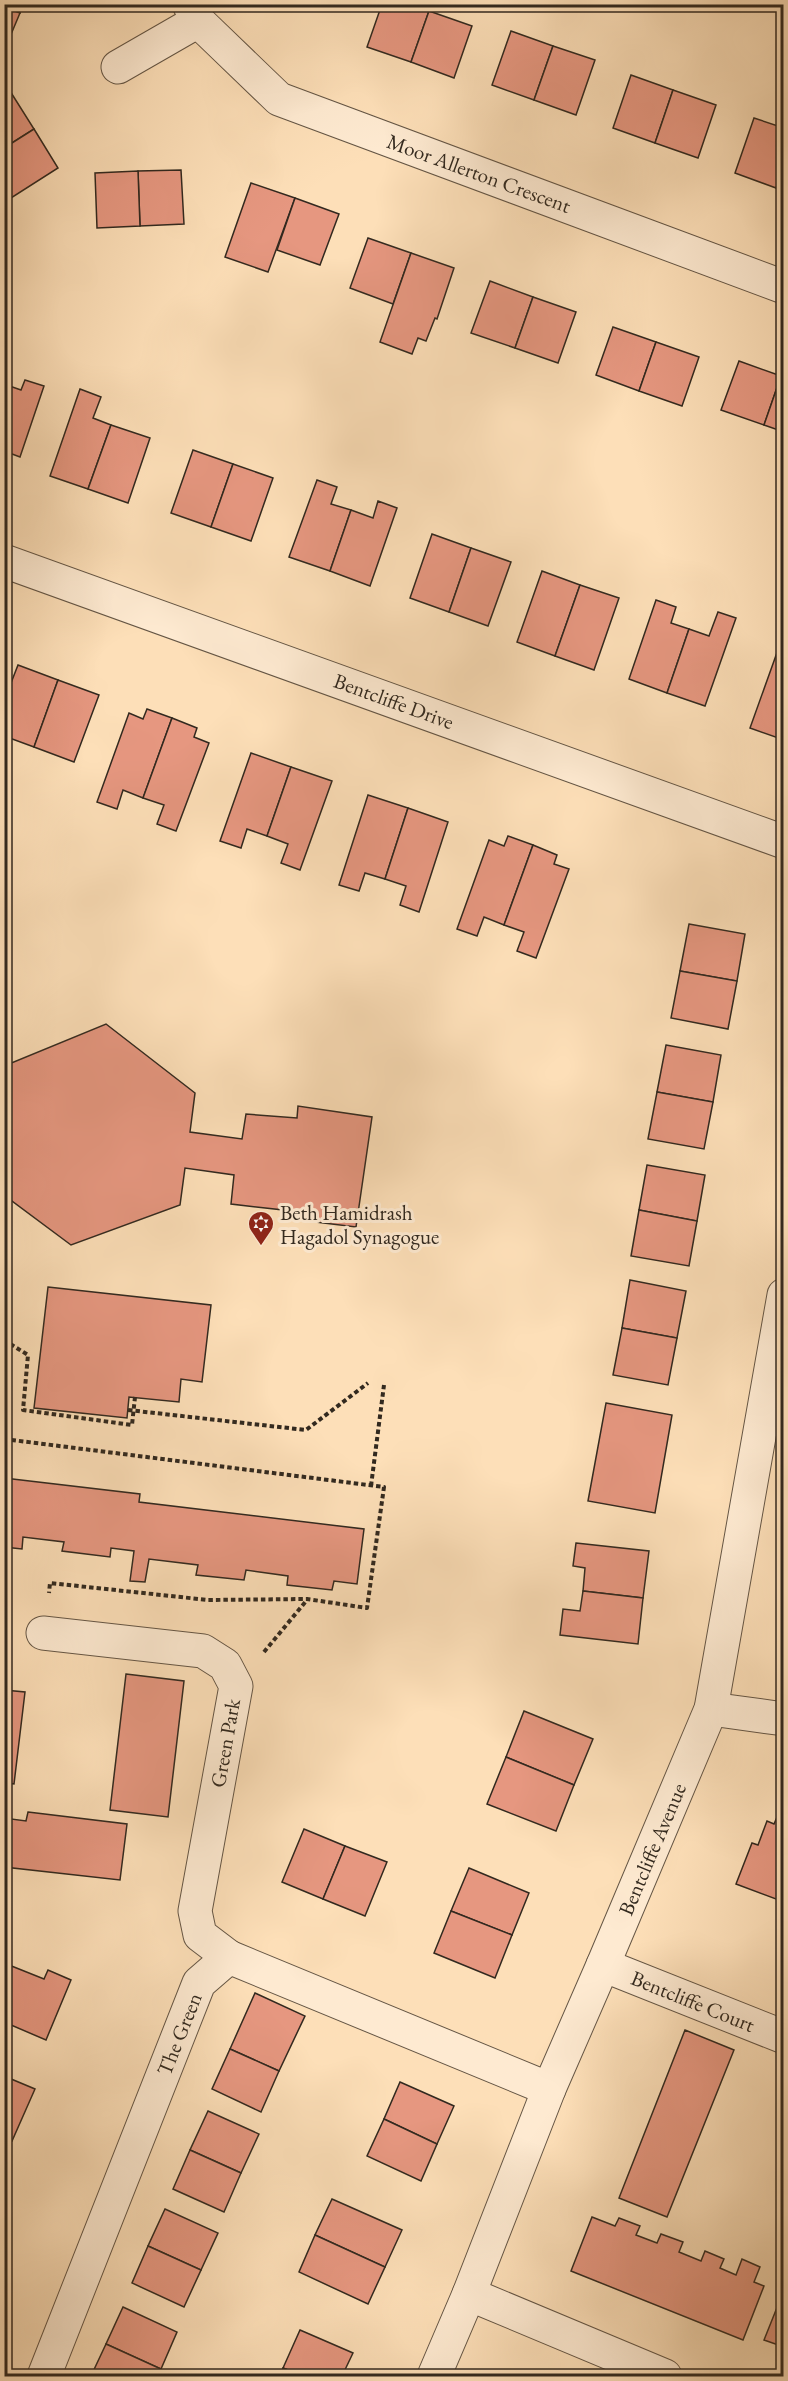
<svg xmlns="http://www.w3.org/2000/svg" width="788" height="2381" viewBox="0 0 788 2381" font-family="'EB Garamond',serif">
<rect width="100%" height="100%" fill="#fddfb8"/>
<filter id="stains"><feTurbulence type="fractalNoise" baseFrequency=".00333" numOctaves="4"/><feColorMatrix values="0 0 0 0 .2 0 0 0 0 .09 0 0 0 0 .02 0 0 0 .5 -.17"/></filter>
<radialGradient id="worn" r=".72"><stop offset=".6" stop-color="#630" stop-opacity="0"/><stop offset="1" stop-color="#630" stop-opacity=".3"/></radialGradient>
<!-- building -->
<g fill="#e69780" stroke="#32291f" stroke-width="1.5">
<path d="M4,4h19l-3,9 -16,-6z"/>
<path d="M382,4h28l19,7 -18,51 -44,-15z"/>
<path d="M4,7l16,6 -16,38z"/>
<path d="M429,11l43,15 -18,52 -43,-16z"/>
<path d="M511,31l42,15 -19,54 -42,-15z"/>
<path d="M553,46l42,14 -19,55 -42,-15z"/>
<path d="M631,75l42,15 -18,53 -42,-15z"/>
<path d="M673,90l43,15 -18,53 -43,-15z"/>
<path d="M10,91l24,38 -30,19v-54z"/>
<path d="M754,118l30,10v40l-8,20 -41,-15z"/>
<path d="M34,129l24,39 -47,30 -7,-9v-41z"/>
<path d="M784,168v22l-8,-2z"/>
<path d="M181,170l3,54 -44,2 -2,-55z"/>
<path d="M138,171l2,55 -43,2 -2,-55z"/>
<path d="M251,183l44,15 -27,74 -43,-15z"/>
<path d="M295,198l44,16 -19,51 -43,-15z"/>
<path d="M368,238l43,15 -18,51 -43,-16z"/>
<path d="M411,253l43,15 -17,51 -2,-1 -9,23 -8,-3 -6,16 -32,-12z"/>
<path d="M490,281l43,16 -18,51 -44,-15z"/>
<path d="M533,297l43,15 -18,51 -43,-15z"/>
<path d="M613,327l43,15 -17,49 -43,-16z"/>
<path d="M656,342l43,15 -17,49 -43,-15z"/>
<path d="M739,361l42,15 -17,49 -43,-15z"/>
<path d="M781,376l3,1v55l-20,-7z"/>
<path d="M25,380l19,6 -24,71 -16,-6v-67l17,6z"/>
<path d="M80,389l21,8 -8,21 18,7 -23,64 -38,-13z"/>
<path d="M111,425l39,13 -22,65 -40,-14z"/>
<path d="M193,450l40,14 -22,63 -40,-14z"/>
<path d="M233,464l40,14 -22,63 -40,-14z"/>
<path d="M317,480l20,7 -6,17 20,6 -21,61 -41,-14z"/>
<path d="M378,501l19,7 -27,78 -40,-15 21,-61 22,8z"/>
<path d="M432,534l39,14 -22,64 -39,-14z"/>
<path d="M471,548l40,14 -23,64 -39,-14z"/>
<path d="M542,571l38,14 -25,71 -38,-14z"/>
<path d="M580,585l39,13 -25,72 -39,-14z"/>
<path d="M656,600l20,7 -5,16 18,6 -22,64 -38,-14z"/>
<path d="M718,612l18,6 -31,88 -38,-13 22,-64 20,7z"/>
<path d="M784,633v107l-34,-12z"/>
<path d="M18,665l40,15 -24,67 -30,-11v-35z"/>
<path d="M58,680l41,15 -25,67 -40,-15z"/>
<path d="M147,709l25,9 -29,80 -20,-8 -6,19 -20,-7 32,-89 14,6z"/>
<path d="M172,718l25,10 -3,9 15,6 -33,88 -19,-7 7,-19 -21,-7z"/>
<path d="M251,753l40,14 -24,69 -20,-7 -6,19 -21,-7z"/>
<path d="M291,767l41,14 -32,89 -19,-7 7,-19 -21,-8z"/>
<path d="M368,795l40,13 -23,71 -20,-6 -6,18 -20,-6z"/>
<path d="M408,808l40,14 -29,90 -19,-7 6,-19 -21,-7z"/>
<path d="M508,836l25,9 -29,80 -20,-8 -7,19 -20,-7 32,-89 15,6z"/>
<path d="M533,845l24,10 -3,9 15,5 -33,89 -19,-7 7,-19 -20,-7z"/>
<path d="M689,924l56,10 -8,47 -57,-10z"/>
<path d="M680,971l57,10 -9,48 -57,-11z"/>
<path d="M106,1024l89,69 -5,39 52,7 4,-25 51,4 1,-12 74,11 -16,110 -73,-9v-8l-52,-6 3,-29 -49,-7 -5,37 -109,40 -67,-50v-129z"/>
<path d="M666,1045l55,10 -8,47 -56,-10z"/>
<path d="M657,1092l56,10 -9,47 -56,-10z"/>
<path d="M647,1165l58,10 -8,46 -58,-11z"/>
<path d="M639,1210l58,11 -8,45 -58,-10z"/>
<path d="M630,1280l56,11 -9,47 -55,-10z"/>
<path d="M48,1287l163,18 -9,77 -21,-3 -2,23 -50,-5 -2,21 -93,-10z"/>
<path d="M622,1328l55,10 -9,47 -55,-10z"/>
<path d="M606,1403l66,12 -17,98 -67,-12z"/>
<path d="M4,1478l136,16 -1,8 225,27 -7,55 -23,-3 -2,9 -45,-5 1,-9 -42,-6 -2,10 -48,-5 2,-10 -49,-6 -4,23 -15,-1 4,-30 -23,-3 -1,9 -48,-6 2,-9 -41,-5 -1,12 -18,-2z"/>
<path d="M576,1543l73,8 -6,47 -60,-7 2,-23 -12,-2z"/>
<path d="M583,1591l60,7 -5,46 -78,-9 3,-26 17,2z"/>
<path d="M126,1674l58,7 -16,136 -58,-7z"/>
<path d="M4,1690l21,2 -11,92 -8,-1 -2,11z"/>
<path d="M524,1711l69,28 -19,46 -68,-28z"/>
<path d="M506,1757l68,28 -18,46 -69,-27z"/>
<path d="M784,1801v101l-48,-18 16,-41 6,2 9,-24 7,3z"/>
<path d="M28,1812l99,12 -7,56 -116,-13v-49l22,3z"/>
<path d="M304,1829l41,17 -22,53 -41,-17z"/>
<path d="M345,1846l42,16 -22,54 -42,-17z"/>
<path d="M469,1868l60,25 -17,42 -61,-24z"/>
<path d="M451,1911l61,24 -17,43 -61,-25z"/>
<path d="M4,1963l40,16 4,-9 23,10 -25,60 -42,-18z"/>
<path d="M255,1993l50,23 -26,55 -49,-22z"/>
<path d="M685,2030l49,20 -67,167 -48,-19z"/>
<path d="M230,2049l49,22 -18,41 -49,-23z"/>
<path d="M4,2076l31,13 -23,52 -8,-3z"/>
<path d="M400,2082l54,24 -17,38 -53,-25z"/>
<path d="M208,2111l51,23 -18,39 -51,-23z"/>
<path d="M384,2119l53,25 -16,37 -54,-25z"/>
<path d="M190,2150l51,23 -17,39 -51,-23z"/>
<path d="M332,2199l70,31 -17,37 -70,-32z"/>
<path d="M165,2209l53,24 -17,37 -53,-24z"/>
<path d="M592,2217l23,9 4,-8 21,8 -4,9 21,8 4,-9 22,8 -4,10 22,9 4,-10 19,8 -4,9 16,7 6,-16 18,8 -6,15 10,4 -21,54 -172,-69z"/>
<path d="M315,2235l70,32 -17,37 -69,-32z"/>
<path d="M148,2246l53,24 -17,37 -52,-24z"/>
<path d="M784,2290v57l-20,-7z"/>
<path d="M123,2307l54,25 -16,37 -55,-25z"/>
<path d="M300,2330l53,23 -11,23h-39l-20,-8z"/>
<path d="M106,2344l55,25 -4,7h-66z"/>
<path d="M283,2368l20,8h-24z"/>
</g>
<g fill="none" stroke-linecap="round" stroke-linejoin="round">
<defs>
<g id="minor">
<path d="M189,4l9,17 81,78 505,188"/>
<path d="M118,67l80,-46"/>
<path d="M4,561l780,281"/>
<path d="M43,1633l160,18 22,14 11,21 -41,225 5,24 29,22"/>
<path d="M711,1709l73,10"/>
<path d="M603,1965l181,72"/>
<path d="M469,2294l196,82"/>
<path d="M44,2376l155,-393 30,-26 320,132"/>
<path d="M434,2376l35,-82 80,-205 54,-124 108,-256 73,-414"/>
</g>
</defs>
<!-- minor casing -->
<use href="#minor" stroke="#655645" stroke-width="35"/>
<!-- path -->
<g stroke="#32291f" stroke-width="4" stroke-dasharray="4.5 3" stroke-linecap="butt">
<path d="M4,1340l24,15 -5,55 109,15 3,-28"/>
<path d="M128,1410l178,20 62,-47"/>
<path d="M4,1439l380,48 -17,121 -60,-9 -99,1 -158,-17 -1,10"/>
<path d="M371,1486l13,-101"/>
<path d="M264,1652l43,-52"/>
</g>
<!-- minor -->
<use href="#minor" stroke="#feead1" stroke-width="33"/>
</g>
<!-- icons -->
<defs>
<symbol id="synagogue-pin" viewBox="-11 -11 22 30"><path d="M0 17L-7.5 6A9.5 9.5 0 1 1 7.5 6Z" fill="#8f2418" stroke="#feead1"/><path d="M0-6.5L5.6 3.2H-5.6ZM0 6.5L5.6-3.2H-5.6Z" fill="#fff"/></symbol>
</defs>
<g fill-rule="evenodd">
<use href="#synagogue-pin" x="246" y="1209" width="30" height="40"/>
</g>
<g text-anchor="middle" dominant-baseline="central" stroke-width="6" stroke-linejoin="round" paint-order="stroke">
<!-- street labels -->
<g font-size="21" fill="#32291f" stroke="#feead1">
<text transform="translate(479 173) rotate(20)">Moor Allerton Crescent</text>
<text transform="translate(394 701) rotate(20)">Bentcliffe Drive</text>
<text transform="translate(225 1743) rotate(-80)">Green Park</text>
<text transform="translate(652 1849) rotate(-67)">Bentcliffe Avenue</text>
<text transform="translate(693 2001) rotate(22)">Bentcliffe Court</text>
<text transform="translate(179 2034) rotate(-68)">The Green</text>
</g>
<!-- poi labels -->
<g font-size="21" fill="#32291f" stroke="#feead1" text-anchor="start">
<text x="280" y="1212">Beth Hamidrash<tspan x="280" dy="24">Hagadol Synagogue</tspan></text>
</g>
</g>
<!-- margin -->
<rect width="788" height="2381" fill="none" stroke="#fddfb8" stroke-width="24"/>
<rect x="6" y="6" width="776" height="2369" fill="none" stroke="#32291f" stroke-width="3"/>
<rect x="12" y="12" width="764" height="2357" fill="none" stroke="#32291f" stroke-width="1.5"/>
<rect width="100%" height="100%" filter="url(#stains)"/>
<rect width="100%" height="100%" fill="url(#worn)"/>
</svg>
